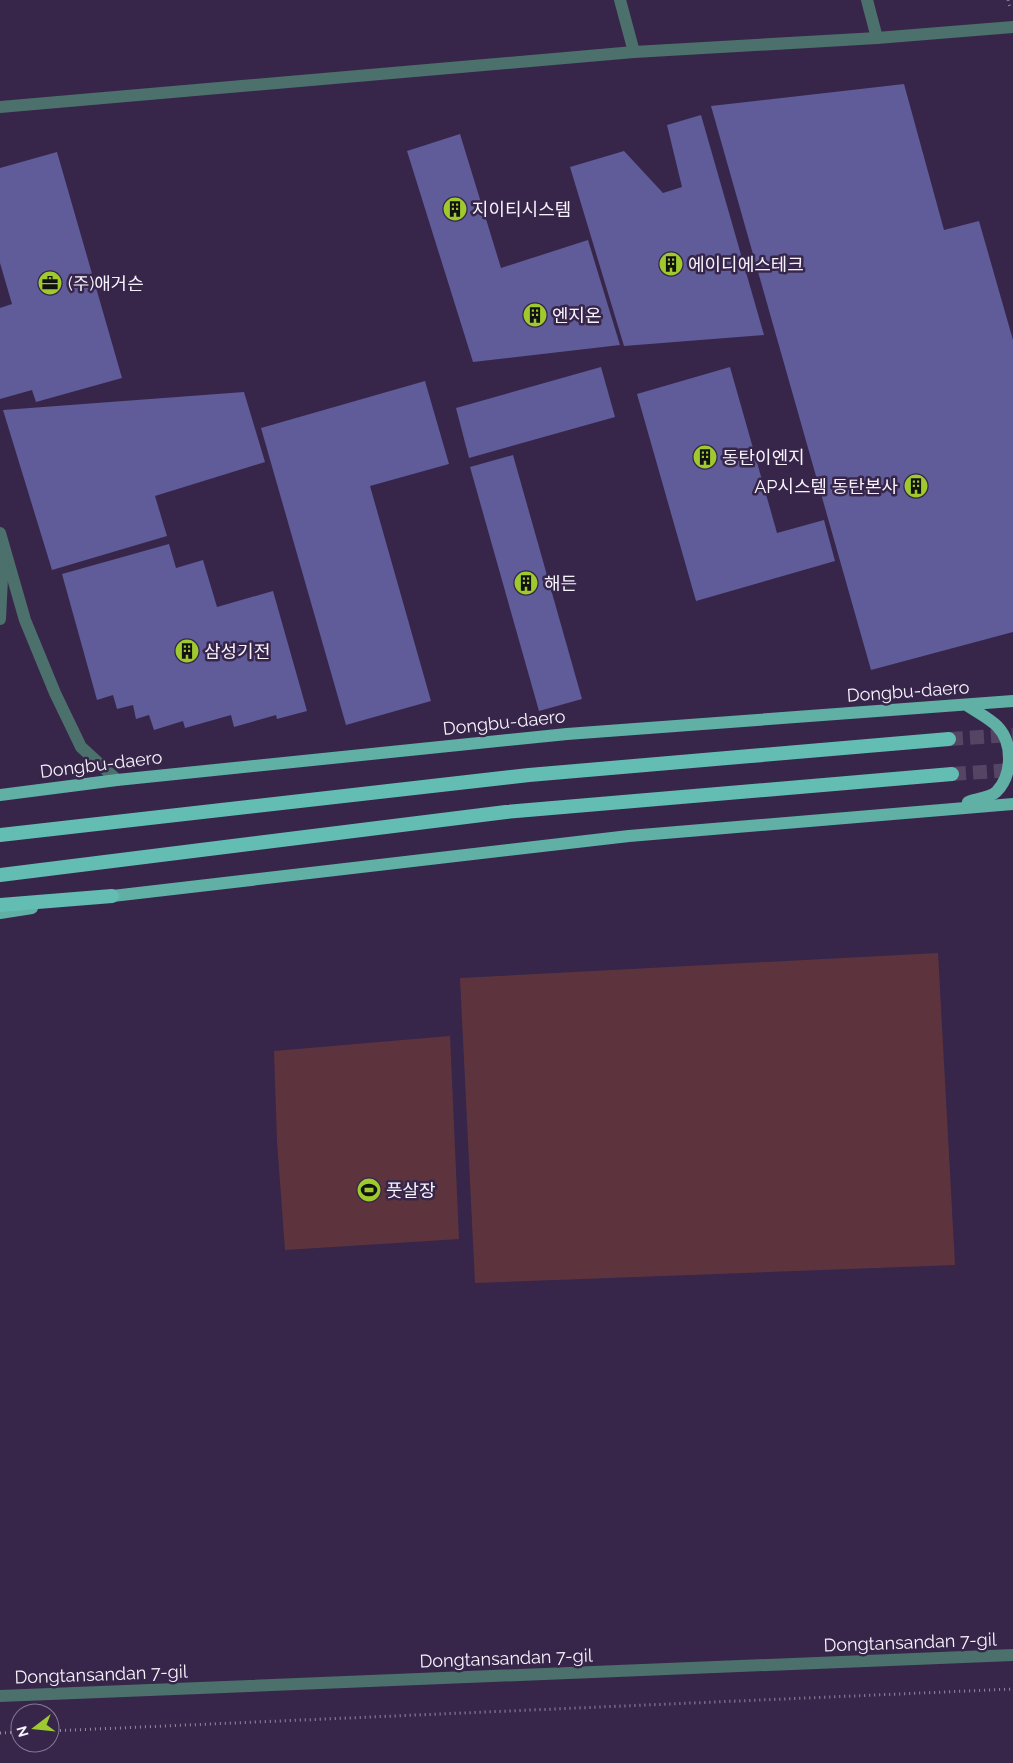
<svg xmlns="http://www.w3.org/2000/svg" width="1013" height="1763" viewBox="0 0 1013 1763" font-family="Raleway,'Noto Sans KR',sans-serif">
<rect width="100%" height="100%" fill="#37264a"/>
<!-- grass -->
<g fill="#5d343e">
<path d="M938,953l17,312 -480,18 -15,-305z"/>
<path d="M450,1036l9,203 -174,11 -8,-109 -3,-90z"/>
</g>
<!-- building -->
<g fill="#5f5c99">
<path d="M904,84l40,146 35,-9 34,119v292l-142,38 -160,-564z"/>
<path d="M701,115l63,220 -140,11 -54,-179 54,-16 39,42 19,-6 -15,-62z"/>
<path d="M460,134l41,134 87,-28 32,105 -147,17 -66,-211z"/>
<path d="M57,152l65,226 -86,24 -4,-12 -32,9v-91l12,-4 -12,-41v-95z"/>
<path d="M601,367l14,50 -146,41 -13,-50z"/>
<path d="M730,367l47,166 47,-13 11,41 -139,40 -59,-207z"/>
<path d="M425,381l24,83 -79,22 61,215 -85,24 -85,-297z"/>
<path d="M244,392l21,70 -110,34 12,40 -115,34 -49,-160z"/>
<path d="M513,455l69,244 -43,12 -69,-244z"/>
<path d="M169,544l7,24 27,-8 14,47 56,-16 34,120 -30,8 -1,-4 -42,12 -3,-12 -46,13 -2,-7 -29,9 -5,-15 -13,4 -3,-14 -16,4 -4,-14 -16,5 -35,-126z"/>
</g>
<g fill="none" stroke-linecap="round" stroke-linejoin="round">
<!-- trunk-tunnel -->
<g stroke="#544565" stroke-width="14" stroke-dasharray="14 7" stroke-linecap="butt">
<path d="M949,739l64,-4"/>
<path d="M952,774l61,-4"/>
</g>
<!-- path -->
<g stroke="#948aa0" stroke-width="3" stroke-dasharray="1 4" stroke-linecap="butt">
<path d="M1008,0l2,7"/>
<path d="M50,1731l963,-42"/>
<path d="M0,1733l20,-1"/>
</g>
<!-- tertiary -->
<g stroke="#4c706b" stroke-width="12">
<path d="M620,0l14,52"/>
<path d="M867,0l10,38"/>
<path d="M0,107l634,-55 243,-14 136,-11"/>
<path d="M0,533l25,87 30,73 26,54 36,33"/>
<path d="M0,619l3,-61"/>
<path d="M0,1696l1013,-41"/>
</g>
<!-- primary -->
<g stroke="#60b0a6" stroke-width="12">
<path d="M968,706c9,6 21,12 29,20 16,16 16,48 0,65 -5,6 -21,8 -29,11"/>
<path d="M0,795l117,-15 450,-46 446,-33"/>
<path d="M104,897l525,-61 384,-32"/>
<path d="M0,913l32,-5"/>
</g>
<!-- trunk -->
<g stroke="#64bdb2" stroke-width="14">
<path d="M0,835l529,-60 420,-36"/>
<path d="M0,875l506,-63 446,-38"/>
<path d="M0,905l112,-9"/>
</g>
</g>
<!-- icons -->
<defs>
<symbol id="building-disc" viewBox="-11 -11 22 22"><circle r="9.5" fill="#9eca2e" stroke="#37264a"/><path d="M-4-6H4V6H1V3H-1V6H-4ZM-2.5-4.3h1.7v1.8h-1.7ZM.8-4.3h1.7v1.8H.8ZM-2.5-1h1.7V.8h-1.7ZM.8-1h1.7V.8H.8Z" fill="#111"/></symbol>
<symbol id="office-disc" viewBox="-11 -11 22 22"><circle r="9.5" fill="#9eca2e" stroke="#37264a"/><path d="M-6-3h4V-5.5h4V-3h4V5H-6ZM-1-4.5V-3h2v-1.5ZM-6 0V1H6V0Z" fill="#111"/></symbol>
<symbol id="stadium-disc" viewBox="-11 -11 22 22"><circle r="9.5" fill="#9eca2e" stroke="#37264a"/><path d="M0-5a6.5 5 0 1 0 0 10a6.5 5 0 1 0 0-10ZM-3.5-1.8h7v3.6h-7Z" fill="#111"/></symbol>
</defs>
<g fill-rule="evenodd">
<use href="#building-disc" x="441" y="195" width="28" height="28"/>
<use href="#building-disc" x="657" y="250" width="28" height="28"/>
<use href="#office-disc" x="36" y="269" width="28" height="28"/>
<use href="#building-disc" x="521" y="301" width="28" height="28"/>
<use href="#building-disc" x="691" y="443" width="28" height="28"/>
<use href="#building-disc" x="902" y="472" width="28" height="28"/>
<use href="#building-disc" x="512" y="569" width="28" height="28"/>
<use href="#building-disc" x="173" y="637" width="28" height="28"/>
<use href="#stadium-disc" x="355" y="1176" width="28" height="28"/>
</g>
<g text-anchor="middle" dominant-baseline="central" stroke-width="5" stroke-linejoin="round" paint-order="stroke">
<!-- poi labels -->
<g font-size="18" fill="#f7f3fc" stroke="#37264a" text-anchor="start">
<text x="472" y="209">지이티시스템</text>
<text x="688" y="264">에이디에스테크</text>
<text x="68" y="283">(주)애거슨</text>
<text x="552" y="315">엔지온</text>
<text x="722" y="457">동탄이엔지</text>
<text x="898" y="486" text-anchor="end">AP시스템 동탄본사</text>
<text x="544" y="583">해든</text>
<text x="204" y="651">삼성기전</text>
<text x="386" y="1190">풋살장</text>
</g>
<!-- street labels -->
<g font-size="18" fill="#f7f3fc" stroke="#37264a">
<text transform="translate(908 691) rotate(-4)">Dongbu-daero</text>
<text transform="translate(504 722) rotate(-6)">Dongbu-daero</text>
<text transform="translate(101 764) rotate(-7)">Dongbu-daero</text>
<text transform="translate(910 1642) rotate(-2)">Dongtansandan 7-gil</text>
<text transform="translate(506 1658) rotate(-2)">Dongtansandan 7-gil</text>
<text transform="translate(101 1674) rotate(-2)">Dongtansandan 7-gil</text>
</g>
</g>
<!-- north arrow -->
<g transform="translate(35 1728) rotate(254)"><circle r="24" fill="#37264a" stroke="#847891"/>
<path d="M0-4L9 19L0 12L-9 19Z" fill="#9eca2e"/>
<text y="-8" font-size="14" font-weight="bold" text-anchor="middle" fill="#f7f3fc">N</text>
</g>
</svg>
